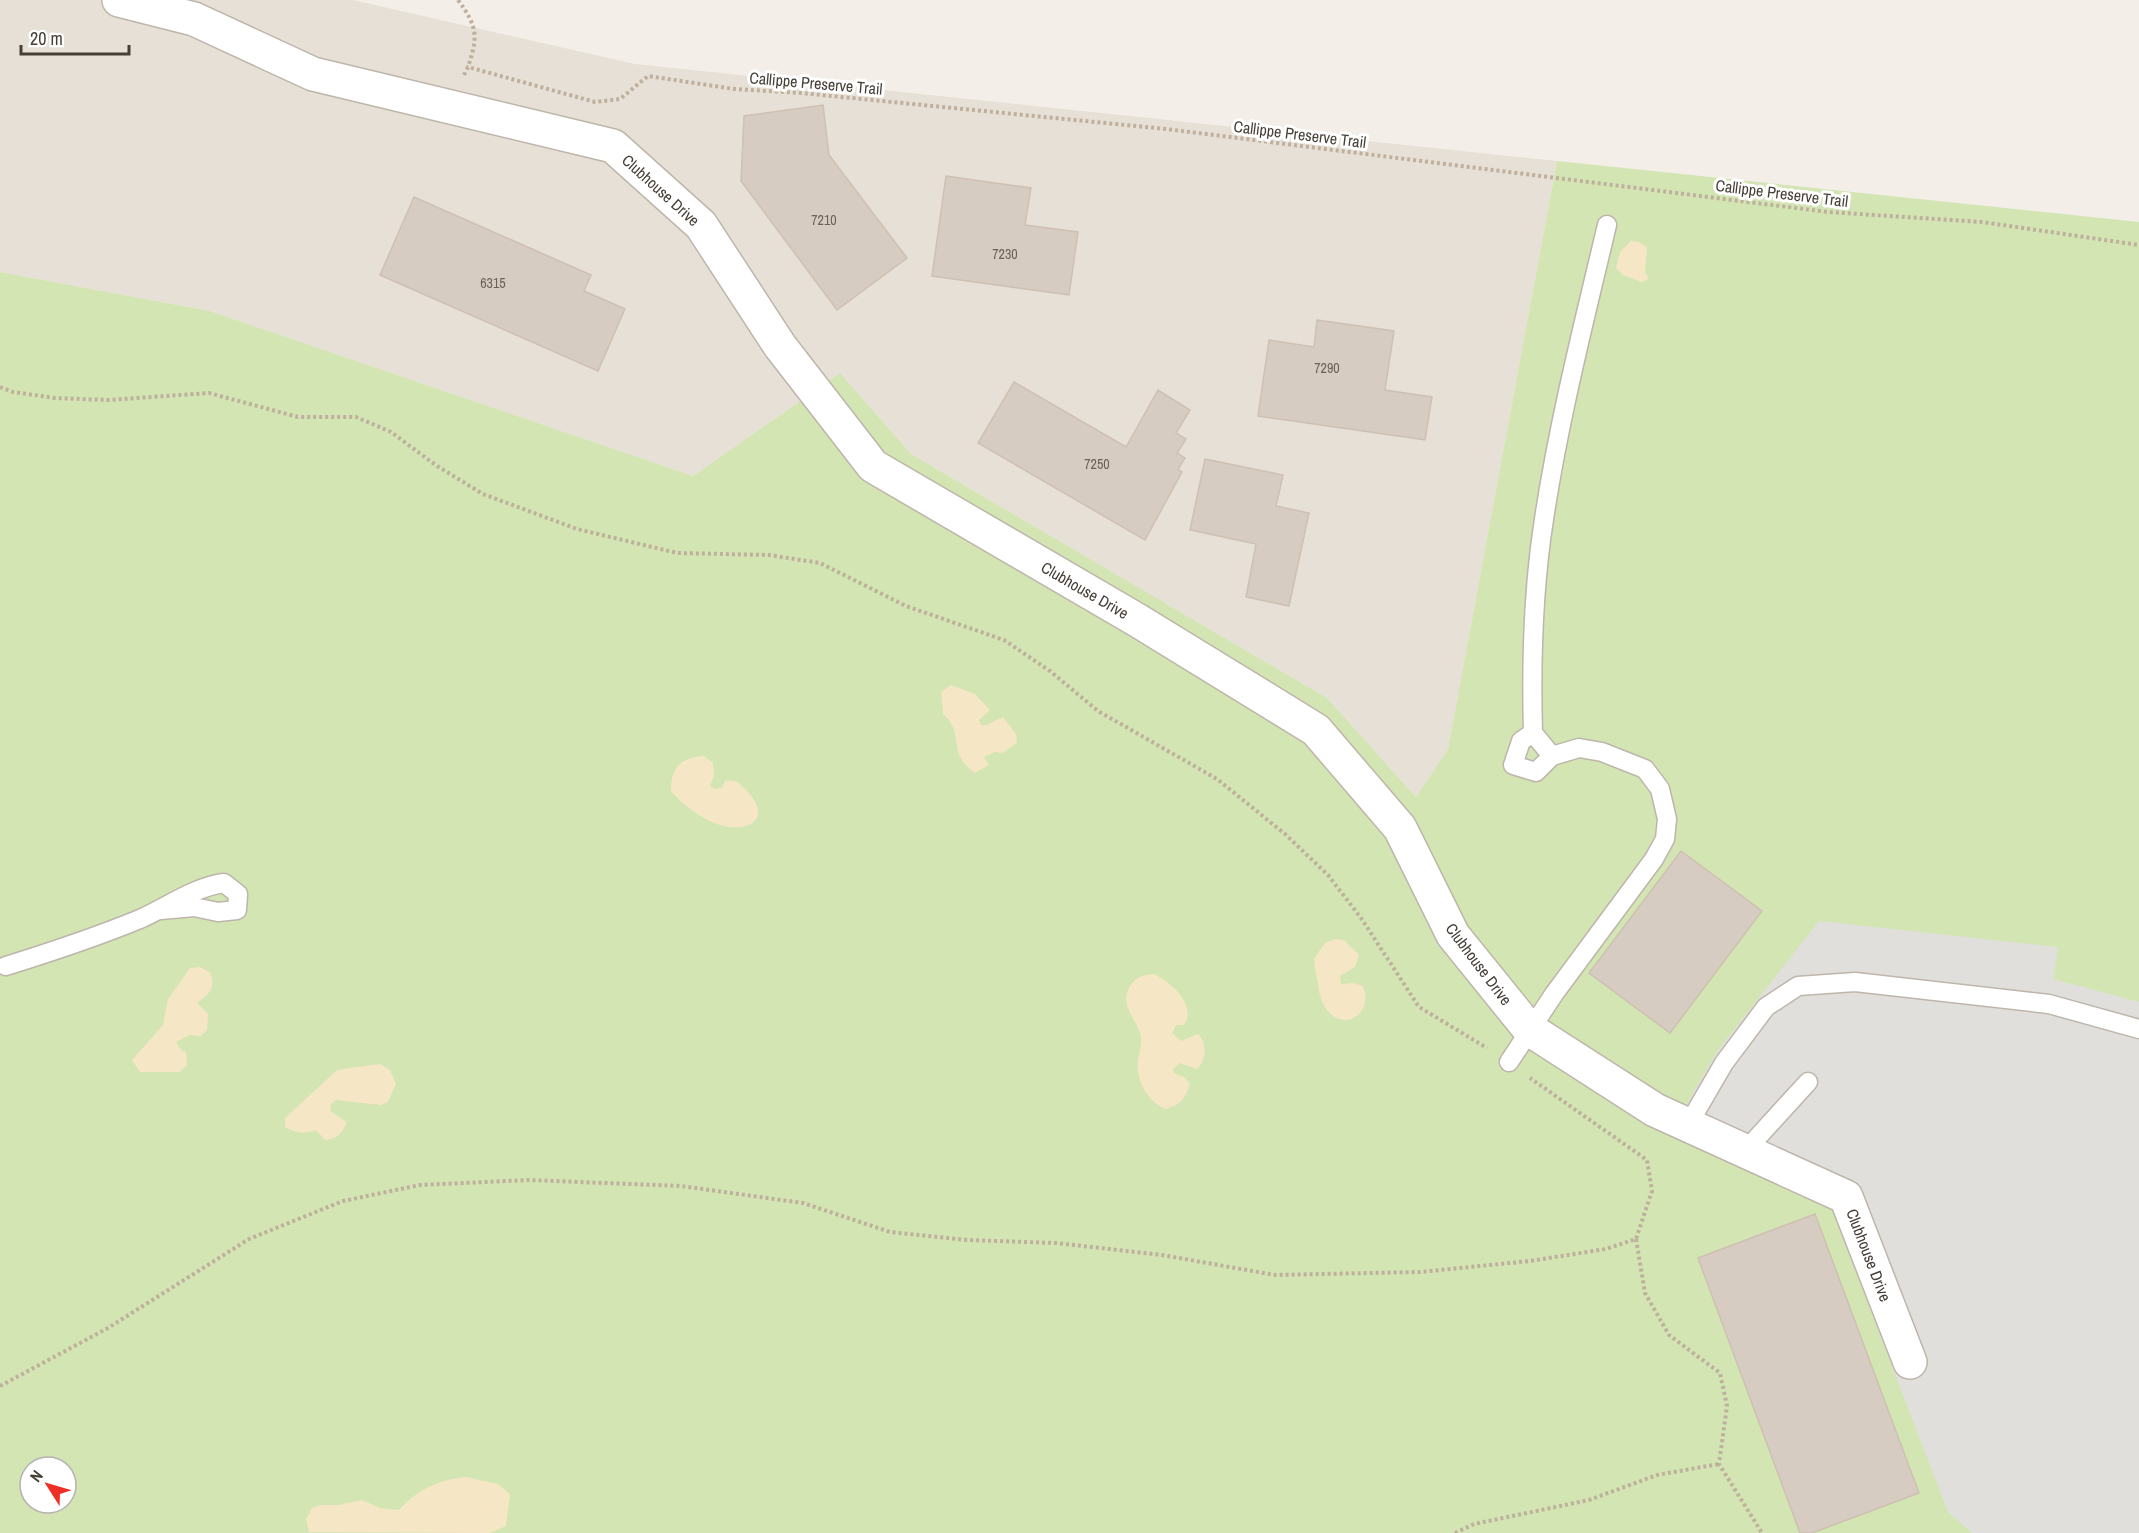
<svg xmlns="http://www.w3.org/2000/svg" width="2139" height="1533" viewBox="0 0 2139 1533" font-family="'Archivo Narrow',sans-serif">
<rect width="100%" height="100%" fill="#f3eee8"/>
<!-- residential -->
<path fill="#e7e0d6" d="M0,0h353l282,64 922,97 -109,588 -32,48 -89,-99 -416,-244 -71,-81 -147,103 -483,-165 -210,-39z"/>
<!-- green -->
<path fill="#d3e5b3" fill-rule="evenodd" d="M1557,161l582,61v1311h-2139v-1261l210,39 483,165 147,-103 71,81 416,244 89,99 32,-48zM30,1467h36v36h-36z"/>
<!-- sand -->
<g fill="#f5e6c6">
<path d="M1631,241l8,1 8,5 -2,25 4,7 -7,3 -19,-7 -7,-7 4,-16z"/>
<path d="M951,685l24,9 15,16 -11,10 2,5h6l16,-8 13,17 1,9 -15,10 -7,-1 -11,5 5,8 -14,8c-29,-20 -9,-38 -32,-59l-2,-22z"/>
<path d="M704,756l9,7 1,13 -4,10 4,3 8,-1 3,-7c9,-2 14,1 20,8 30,29 4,46 -28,35 -15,-5 -36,-21 -46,-33 0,-24 9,-33 33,-35z"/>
<path d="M1336,939l8,1 15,15 -4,12 -15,9 1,8 12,-1 10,3c14,36 -38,54 -45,-1 -1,-10 -5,-18 -3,-28l10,-14z"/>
<path d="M200,967l11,6c4,18 -1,19 -14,30l11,11 -1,16 -6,6 -11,-1 -14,7 5,8 5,2 1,13 -7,7h-40l-8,-12 31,-35 5,-26 22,-31z"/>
<path d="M1154,974c16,7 44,32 30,51h-8l-4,8 9,8 17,-7c10,10 8,26 -1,35l-17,-6 -7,6 1,4 10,4 6,7c-4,14 -10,21 -24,25 -19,-8 -30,-28 -28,-49 1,-8 4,-15 3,-23 -4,-19 -23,-32 -11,-51 7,-10 13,-11 24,-12z"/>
<path d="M380,1064l10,6 6,14 -8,18 -7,3 -45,-5 -5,4 -1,7 17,11c-5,11 -9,17 -22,18l-9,-10c-13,4 -19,4 -31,-3v-9l52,-48z"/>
<path d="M466,1477l32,7 12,10 -4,32 -16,7 -181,-1 -3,-13 6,-11 8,-3h19l23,-5 18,8 19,2c19,-21 39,-30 67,-33z"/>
</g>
<!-- parking -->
<path fill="#e1dfdc" d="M1819,921l239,26 -5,32 86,23v531h-167l-24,-21 -116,-302 -162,-77 48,-83z"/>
<!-- building -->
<g fill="#d7ccc1" stroke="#cec0b2" stroke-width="1.5">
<path d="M823,105l6,50 78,103 -70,52 -96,-129 3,-65z"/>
<path d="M946,176l85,12 -6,37 53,7 -9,63 -137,-19z"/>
<path d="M414,197l177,78 -7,16 41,18 -27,62 -218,-96z"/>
<path d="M1317,320l77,11 -9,59 47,7 -7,43 -167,-24 11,-76 45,7z"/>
<path d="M1014,382l112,65 32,-57 32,20 -14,23 10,6 -9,14 8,5 -7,11 4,3 -37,68 -167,-97z"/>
<path d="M1205,459l78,16 -7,31 33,7 -20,93 -43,-9 10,-53 -66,-14z"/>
<path d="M1681,851l81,60 -92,122 -81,-60z"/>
<path d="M1815,1214l104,279 -107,40h-12l-102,-275z"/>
</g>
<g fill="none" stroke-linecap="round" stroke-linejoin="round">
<defs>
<g id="service">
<path d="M1533,733l19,23 -16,16 -23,-7 8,-24 12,-8c-2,-71 0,-144 11,-214 15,-99 40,-197 63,-294"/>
<path d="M6,966c45,-14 90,-29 134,-47 27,-12 54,-32 84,-36l14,11 -1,16 -19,2 -24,-5 -33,3"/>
<path d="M1509,1062l45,-68 100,-135 11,-20 2,-20 -7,-30 -15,-20 -43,-17 -23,-4 -27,8"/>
<path d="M1688,1125l36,-62 42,-56 32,-21 57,-4 194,22 90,25"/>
<path d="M1745,1151l63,-69"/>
</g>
<path id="minor" d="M119,0l75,19 119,55 300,72 88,79 79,121 93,120 264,154 179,110 84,98 53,107 76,94 126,81 191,87 64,165"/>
</defs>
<!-- service casing -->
<use href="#service" stroke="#beb5ab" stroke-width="21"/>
<!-- minor casing -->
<use href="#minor" stroke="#beb5ab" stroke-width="36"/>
<!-- path -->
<g stroke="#bfb09d" stroke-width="4" stroke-dasharray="3 3" stroke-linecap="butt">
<path d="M458,0c20,27 20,37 10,67"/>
<path d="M464,75l4,-8 127,35 25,-3 28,-23 86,13 67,4 365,36 662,83 154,10 157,23"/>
<path d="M0,387l13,5 42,6 53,2 101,-7 89,24h58l35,15 46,34 46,28 94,35 100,24 92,2 51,8 86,43 98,34 46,31 48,40 119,68 68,55 43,41 33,43 58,89 68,41"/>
<path d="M1636,1239l9,54 24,42 51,38 7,33 -8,58 43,69"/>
<path d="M0,1386l108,-58 141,-89 94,-38 77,-16 109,-5 152,6 122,17 87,29 77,8 89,3 106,12 113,20 145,-3 110,-11 76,-12 30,-10 16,-48 -5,-31 -117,-82"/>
<path d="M1455,1533l19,-9 115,-24 68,-25 62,-11"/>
</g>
<!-- service -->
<use href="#service" stroke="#fff" stroke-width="18"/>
<!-- minor -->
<use href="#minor" stroke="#fff" stroke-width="33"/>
</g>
<g text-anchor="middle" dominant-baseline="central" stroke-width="6" stroke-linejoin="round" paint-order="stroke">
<!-- number labels -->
<g font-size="14" fill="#6a625a">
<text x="824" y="220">7210</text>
<text x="1005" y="254">7230</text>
<text x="493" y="283">6315</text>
<text x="1327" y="368">7290</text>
<text x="1097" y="464">7250</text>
</g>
<!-- street labels -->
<g font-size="16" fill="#463f37" stroke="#fff">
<text transform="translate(816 83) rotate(5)">Callippe Preserve Trail</text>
<text transform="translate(1300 134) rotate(7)">Callippe Preserve Trail</text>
<text transform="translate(661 190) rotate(42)">Clubhouse Drive</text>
<text transform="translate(1782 193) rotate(7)">Callippe Preserve Trail</text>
<text transform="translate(1085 590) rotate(30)">Clubhouse Drive</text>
<text transform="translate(1479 964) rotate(53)">Clubhouse Drive</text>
<text transform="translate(1869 1255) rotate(69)">Clubhouse Drive</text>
</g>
</g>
<!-- north arrow -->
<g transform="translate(48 1485) rotate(307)"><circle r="28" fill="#ffffff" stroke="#b5b2af" stroke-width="1.5"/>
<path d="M0-4.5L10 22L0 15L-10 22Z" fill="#ed2f25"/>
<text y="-9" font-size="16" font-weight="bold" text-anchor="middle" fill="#463f37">N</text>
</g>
<!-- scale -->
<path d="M21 45v9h108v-9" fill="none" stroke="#463f37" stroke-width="3"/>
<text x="30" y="45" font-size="18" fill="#463f37" stroke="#ffffff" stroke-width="4.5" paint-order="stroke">20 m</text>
</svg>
